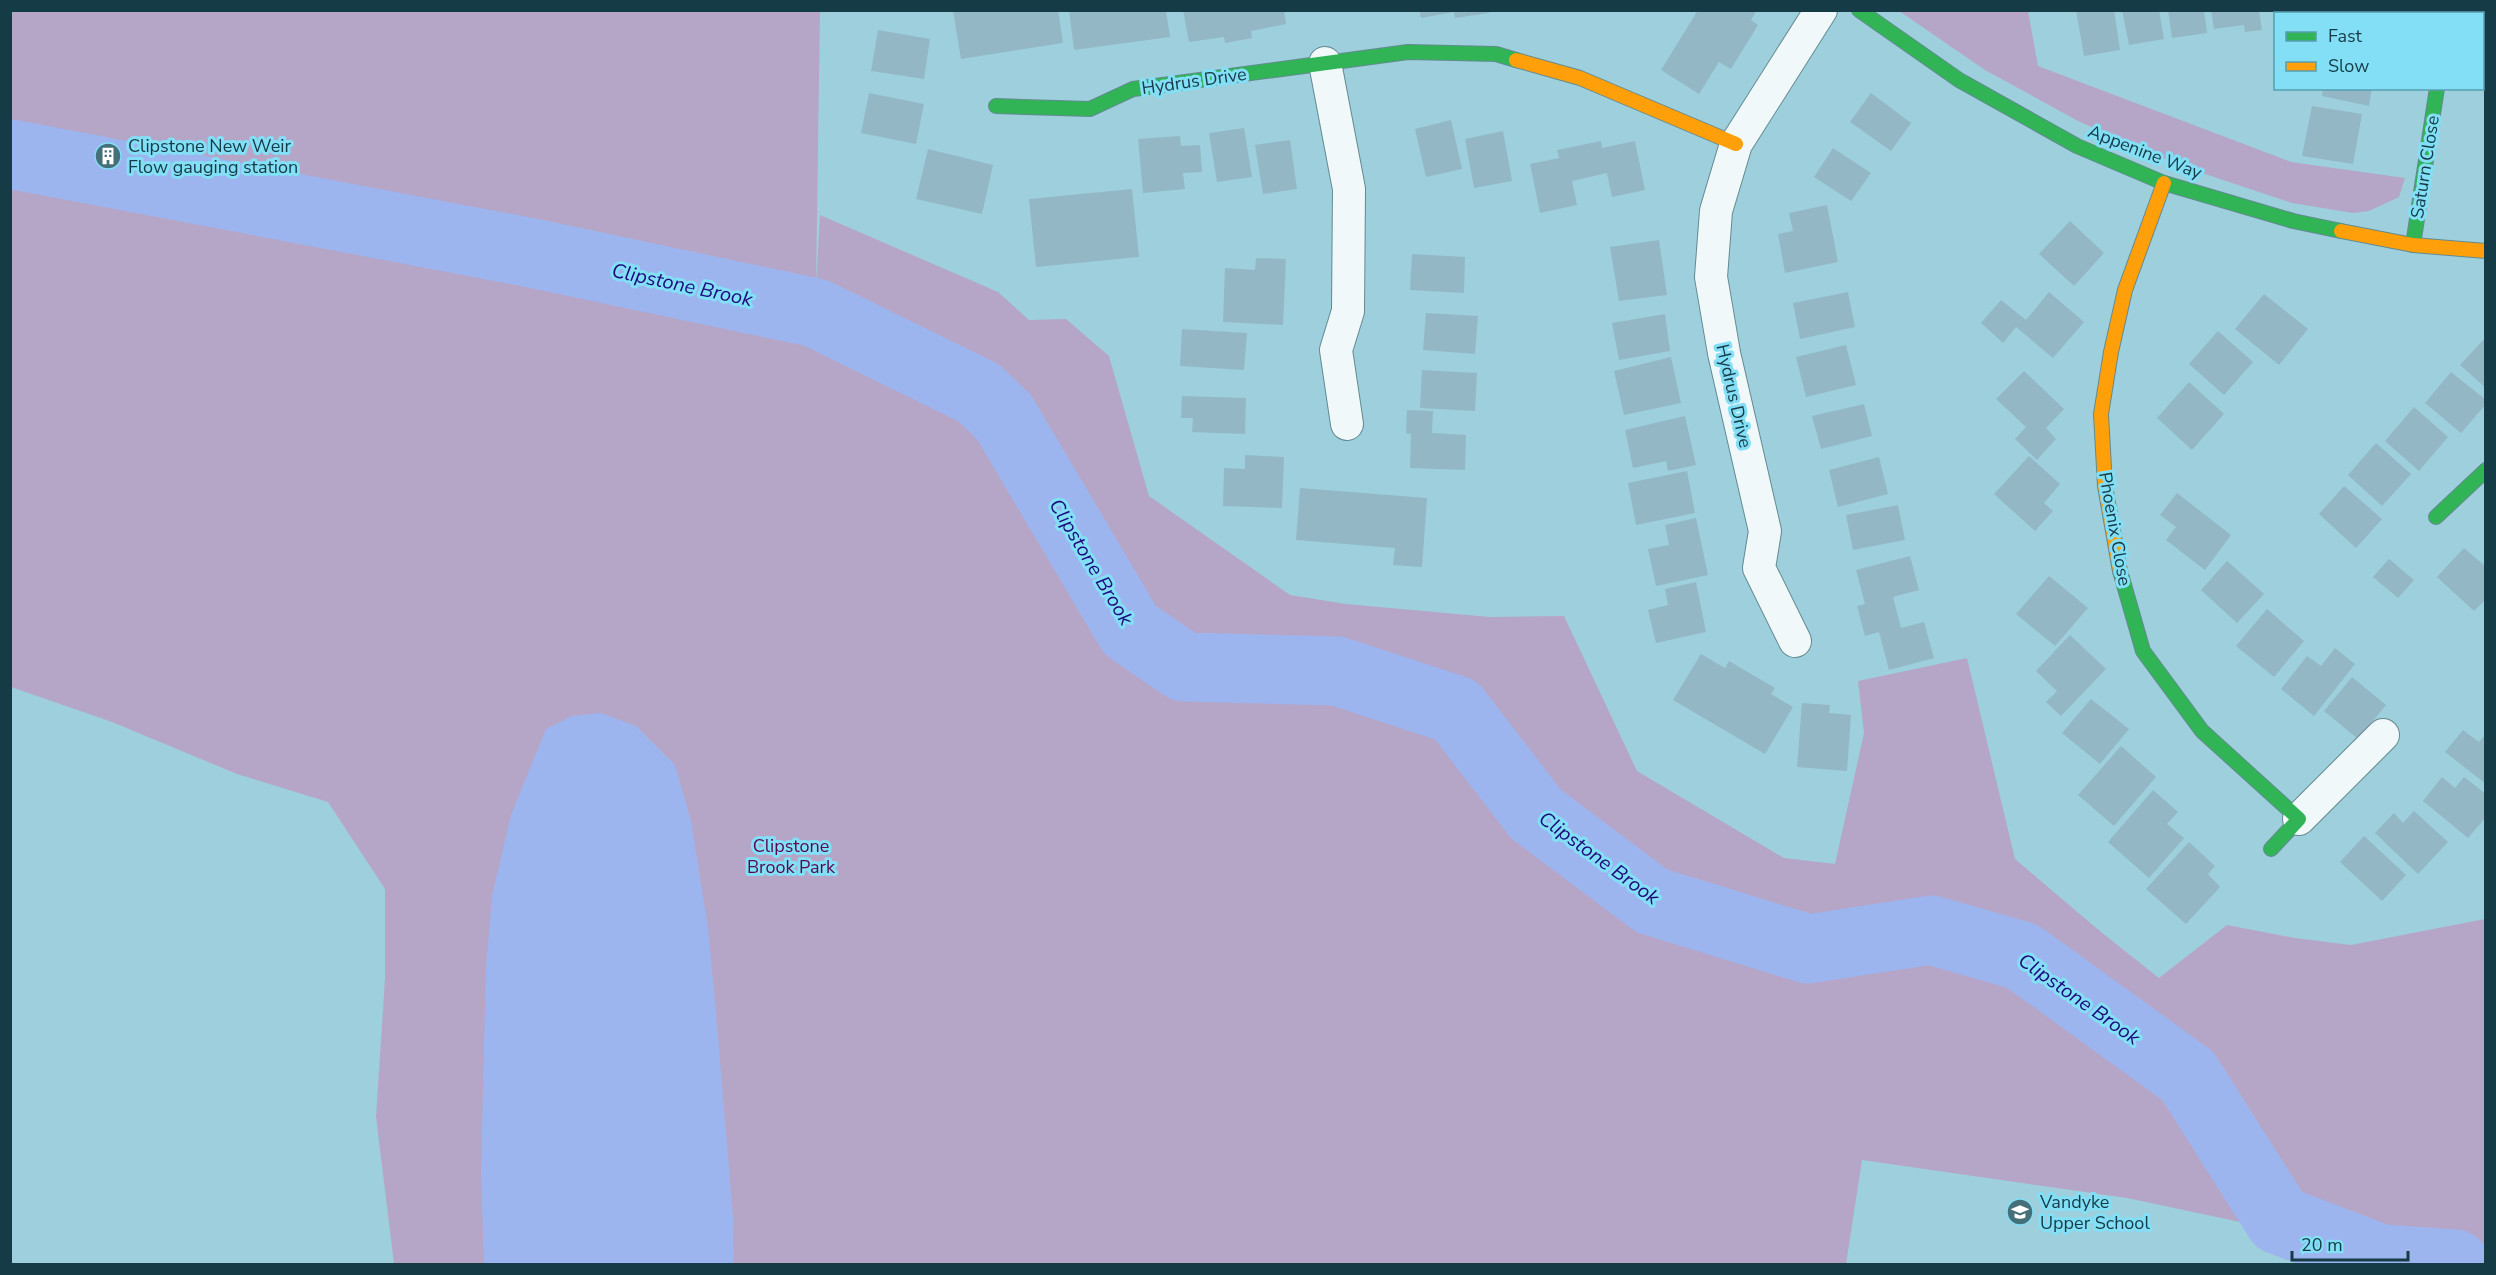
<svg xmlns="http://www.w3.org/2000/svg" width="2496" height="1275" viewBox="0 0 2496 1275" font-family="'Nunito Sans',sans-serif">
<rect width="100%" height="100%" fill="#9dd0dc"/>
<!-- green -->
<g fill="#b5a6c8">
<path d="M11,11h809l-4,275 4,-71 178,77 31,28 37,-1 43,37 40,140 141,99 56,9 144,13 74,-1 73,155 147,87 51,6 29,-131 -6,-52 109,-23 48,201 86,73 58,46 68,-53 68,13 56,7 134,-26v335l-105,-8 -94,-37 -89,-140 -173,-126 -96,-26 -41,5 -73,14 -155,-47 -112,-83 -84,-101 -53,-21 -70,-23 -152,-5 -51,-32 -125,-213 -28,-26 -168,-83v12l113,55 75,48 126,213 53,37 154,4 119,39 80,104 116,87 155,48 124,-19 91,26 166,120 85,153 -146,-31 -265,-38 -16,104h-1452l-18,-147 9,-139v-89l-57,-87 -91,-28 -125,-52 -101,-35z"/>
<path d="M1899,11h129l10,55 253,96 114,16 -6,19 -30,14 -16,2 -61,-10 -111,-37 -103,-45 -93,-51z"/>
</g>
<!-- water -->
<path fill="#9cb5ef" d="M601,713l35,13 39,39 16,56 17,107 8,85 17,203 1,48h-250l-3,-92 5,-204 6,-72 19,-81 35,-86 26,-13z"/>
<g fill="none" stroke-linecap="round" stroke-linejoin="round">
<!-- river -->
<path stroke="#9cb5ef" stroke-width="69" d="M10,154l522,99 284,60 163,80 25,24 126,213 54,37 153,4 119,39 80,104 116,87 156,48 123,-19 91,26 166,120 91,144 102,39 74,5"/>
</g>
<!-- building -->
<g fill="#93b7c5">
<path d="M955,10h103l5,33 -102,16 -8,-48z"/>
<path d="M1069,10h97l4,27 -96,13z"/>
<path d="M1183,10h101l2,14 -35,7 1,7 -27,5 -1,-6 -35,5z"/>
<path d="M1419,10h69l1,3 -34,5 -1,-6 -33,6z"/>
<path d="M1698,10h59l-6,10 7,5 -27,44 -12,-7 -20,32 -38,-24z"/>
<path d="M2076,10h38l6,40 -36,6z"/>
<path d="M2122,10h37l5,29 -35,6z"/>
<path d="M2168,10h36l3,23 -35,5z"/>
<path d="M2211,10h48l3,20 -17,2 -1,-7 -30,4z"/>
<path d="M878,30l52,9 -6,40 -53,-8z"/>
<path d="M2323,88h49l-3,18 -47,-10z"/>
<path d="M869,93l55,11 -8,40 -55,-11z"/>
<path d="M1871,93l40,30 -20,28 -41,-29z"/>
<path d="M2312,106l50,8 -9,50 -51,-8z"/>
<path d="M1451,120l11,49 -36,8 -11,-48z"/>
<path d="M1244,128l8,49 -35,5 -8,-49z"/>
<path d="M1503,131l9,50 -38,7 -9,-49z"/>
<path d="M1180,136l1,10 19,-1 2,27 -19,1 2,16 -42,4 -5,-54z"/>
<path d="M1290,140l7,49 -34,5 -8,-49z"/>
<path d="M1601,141l1,7 33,-7 10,49 -33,7 -5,-24 -35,8 5,24 -37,8 -10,-49 29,-6 -2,-8z"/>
<path d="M100,148l17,3 -3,13 -16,-2z"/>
<path d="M1833,148l38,25 -20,28 -37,-24z"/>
<path d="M928,149l65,16 -11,49 -66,-15z"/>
<path d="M1132,189l7,68 -103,10 -7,-68z"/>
<path d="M1827,205l11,57 -53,11 -7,-39 15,-3 -4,-18z"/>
<path d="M2070,221l34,32 -30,33 -35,-32z"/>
<path d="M1659,240l8,55 -48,6 -9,-54z"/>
<path d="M1412,254l53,3 -1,36 -54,-3z"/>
<path d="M1256,258l30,1 -3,66 -60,-3 2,-54 30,2z"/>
<path d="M1848,292l7,35 -55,12 -7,-36z"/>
<path d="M2049,292l35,30 -31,36 -37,-31 -13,16 -22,-20 20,-23 25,20z"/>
<path d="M2264,294l44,35 -29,36 -44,-36z"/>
<path d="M1426,313l52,3 -3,38 -52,-4z"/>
<path d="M1665,314l5,37 -51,9 -7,-37z"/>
<path d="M1182,329l65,4 -3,37 -64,-4z"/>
<path d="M2218,331l35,31 -29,33 -35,-31z"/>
<path d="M2486,337v51l-26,-23z"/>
<path d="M1846,345l10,40 -50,12 -10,-40z"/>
<path d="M1671,357l10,46 -57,12 -10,-44z"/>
<path d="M1422,370l55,3 -2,38 -55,-3z"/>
<path d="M2024,371l40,38 -18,19 10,11 -19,21 -22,-21 11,-12 -30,-28z"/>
<path d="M2451,372l35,28v4l-25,29 -36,-30z"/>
<path d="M2189,382l35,32 -32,36 -35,-32z"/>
<path d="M1182,396l64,2 -1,36 -53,-2 1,-14h-12z"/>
<path d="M1864,404l8,32 -51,13 -9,-33z"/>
<path d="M2414,407l34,30 -29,34 -34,-30z"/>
<path d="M1407,410l26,1 -1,22 34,2 -1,35 -55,-2 1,-34 -5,-1z"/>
<path d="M1685,416l11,49 -28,6 -2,-10 -33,7 -8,-38z"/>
<path d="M2376,443l35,31 -29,32 -34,-31z"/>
<path d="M1245,455l39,2 -2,51 -59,-2 1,-38 21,1z"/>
<path d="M2029,456l31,28 -16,19 9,8 -18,20 -41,-37z"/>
<path d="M1879,457l9,37 -50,13 -9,-37z"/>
<path d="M1687,471l8,42 -59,12 -8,-42z"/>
<path d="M2344,486l38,33 -26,29 -37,-34z"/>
<path d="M1300,488l127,10 -5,69 -29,-2 2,-17 -99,-8z"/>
<path d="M2177,493l54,42 -26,35 -39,-30 10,-13 -16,-12z"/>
<path d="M1898,505l7,35 -52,10 -7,-35z"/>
<path d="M1696,518l12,57 -52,11 -8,-37 21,-4 -4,-20z"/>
<path d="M2464,548l22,19v32l-12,12 -37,-34z"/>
<path d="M1910,556l9,34 -26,7 8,31 23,-6 10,36 -45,12 -10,-38 -14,4 -8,-30 8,-2 -9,-34z"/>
<path d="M2389,559l25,21 -16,18 -25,-21z"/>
<path d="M2227,561l37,33 -27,29 -36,-33z"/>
<path d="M2049,576l39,32 -33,38 -39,-32z"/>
<path d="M1696,582l10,50 -50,11 -8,-33 20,-5 -3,-16z"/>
<path d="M2267,609l37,32 -30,36 -38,-31z"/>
<path d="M2070,635l36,34 -45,47 -15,-14 11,-11 -21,-20z"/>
<path d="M2335,648l20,16 -41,52 -33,-27 26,-33 14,10z"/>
<path d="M1701,654l24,14 4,-7 46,27 -4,6 22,13 -28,47 -92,-54z"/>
<path d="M2352,677l34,28 -28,34 -34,-28z"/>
<path d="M2091,699l38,30 -29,35 -38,-31z"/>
<path d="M1802,703l28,2 -1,8 22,2 -4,56 -50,-4z"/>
<path d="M2463,730l16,12 7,-8v50l-41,-32z"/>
<path d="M2121,746l35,31 -42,49 -36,-31z"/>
<path d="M2442,777l13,11 9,-11 22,17v23l-18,21 -45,-37z"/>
<path d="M2153,790l25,22 -11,12 17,14 -35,40 -41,-36z"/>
<path d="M2414,811l34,31 -30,32 -43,-41 19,-20 9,10z"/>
<path d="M2364,836l42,39 -24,26 -42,-39z"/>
<path d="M2189,842l26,24 -7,8 12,13 -34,37 -40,-35z"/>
</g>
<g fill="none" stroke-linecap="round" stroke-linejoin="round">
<defs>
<g id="street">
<path d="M2445,14v-4"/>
<path d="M1325,63l24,126 -1,122 -12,39 11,74"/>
<path d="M1795,641l-36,-73 6,-37 -41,-178 -13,-76 5,-66 20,-67 85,-134"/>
<path d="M2299,819l84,-84"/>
</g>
<g id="fast">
<path d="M1859,10l100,70 118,66 87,37 129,38 48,10"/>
<path d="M996,106l94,3 43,-20 275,-37 88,2 20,6"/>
<path d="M2413,245l24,-157"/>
<path d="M2436,517l50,-47"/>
<path d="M2120,571l23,80 59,80 97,88 -28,30"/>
</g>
<g id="slow">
<path d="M1516,60l64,18 156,66"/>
<path d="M2341,231l72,14 73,6"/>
<path d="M2120,571l-15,-85 -4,-72 10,-62 14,-62 39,-107"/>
</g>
</defs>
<!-- street casing -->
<use href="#street" stroke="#648a92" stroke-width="34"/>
<!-- fast casing -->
<use href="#fast" stroke="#648a92" stroke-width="16"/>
<!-- slow casing -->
<use href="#slow" stroke="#648a92" stroke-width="16"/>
<!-- street -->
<use href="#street" stroke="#f0f8fa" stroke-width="32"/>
<!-- fast -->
<use href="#fast" stroke="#30b455" stroke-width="14"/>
<!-- slow -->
<use href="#slow" stroke="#ff9f0a" stroke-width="14"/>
</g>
<!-- icons -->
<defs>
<symbol id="building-disc" viewBox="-11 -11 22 22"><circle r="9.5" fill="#45707a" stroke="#83dff6"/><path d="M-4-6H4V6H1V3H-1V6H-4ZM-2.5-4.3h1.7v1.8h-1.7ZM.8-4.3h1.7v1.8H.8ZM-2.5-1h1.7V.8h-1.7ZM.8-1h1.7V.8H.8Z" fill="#fff"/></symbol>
<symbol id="school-disc" viewBox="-11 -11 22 22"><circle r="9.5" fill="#45707a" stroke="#83dff6"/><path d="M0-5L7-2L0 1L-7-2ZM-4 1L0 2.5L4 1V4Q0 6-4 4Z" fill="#fff"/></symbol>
</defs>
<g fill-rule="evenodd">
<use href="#building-disc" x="93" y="141" width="30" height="30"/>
<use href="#school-disc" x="2005" y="1197" width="30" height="30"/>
</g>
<g text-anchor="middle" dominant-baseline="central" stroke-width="6" stroke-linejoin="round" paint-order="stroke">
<!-- street labels -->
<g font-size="18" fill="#153c46" stroke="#83dff6">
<text transform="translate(1194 81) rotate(-8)">Hydrus Drive</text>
<text transform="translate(2145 152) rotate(21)">Appenine Way</text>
<text transform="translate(2425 167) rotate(-81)">Saturn Close</text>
<text transform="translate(1734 396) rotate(77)">Hydrus Drive</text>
<text transform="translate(2115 529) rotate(80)">Phoenix Close</text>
</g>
<!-- poi labels -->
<g font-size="18" fill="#153c46" stroke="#83dff6" text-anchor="start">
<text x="128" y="146">Clipstone New Weir<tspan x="128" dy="21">Flow gauging station</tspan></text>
<text x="2040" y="1202">Vandyke<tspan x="2040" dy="21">Upper School</tspan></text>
</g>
<!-- park labels -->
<g font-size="18" fill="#5b074e" stroke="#83dff6">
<text x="791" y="846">Clipstone<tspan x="791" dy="21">Brook Park</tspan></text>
</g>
<!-- water labels -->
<g font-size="20" font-style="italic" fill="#1f0a7d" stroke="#83dff6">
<text transform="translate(682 285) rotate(12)">Clipstone Brook</text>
<text transform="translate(1091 562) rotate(59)">Clipstone Brook</text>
<text transform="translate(1599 858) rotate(36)">Clipstone Brook</text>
<text transform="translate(2079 999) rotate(35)">Clipstone Brook</text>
</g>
</g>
<!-- border -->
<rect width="2496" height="1275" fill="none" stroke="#153c46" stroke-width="24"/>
<!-- legend -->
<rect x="2274" y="12" width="210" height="78" fill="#83dff6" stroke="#579eb0" stroke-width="1.5"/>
<rect x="2286" y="32" width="30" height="9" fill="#30b455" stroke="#579eb0" stroke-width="1.5"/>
<text x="2328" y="42" font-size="18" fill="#153c46">Fast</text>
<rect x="2286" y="62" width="30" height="9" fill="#ff9f0a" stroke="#579eb0" stroke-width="1.5"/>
<text x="2328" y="72" font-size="18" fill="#153c46">Slow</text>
<!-- scale -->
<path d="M2292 1251v9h116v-9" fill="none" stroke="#153c46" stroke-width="3"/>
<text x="2301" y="1251" font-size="18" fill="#153c46" stroke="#83dff6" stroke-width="4.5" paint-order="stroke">20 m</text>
</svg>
